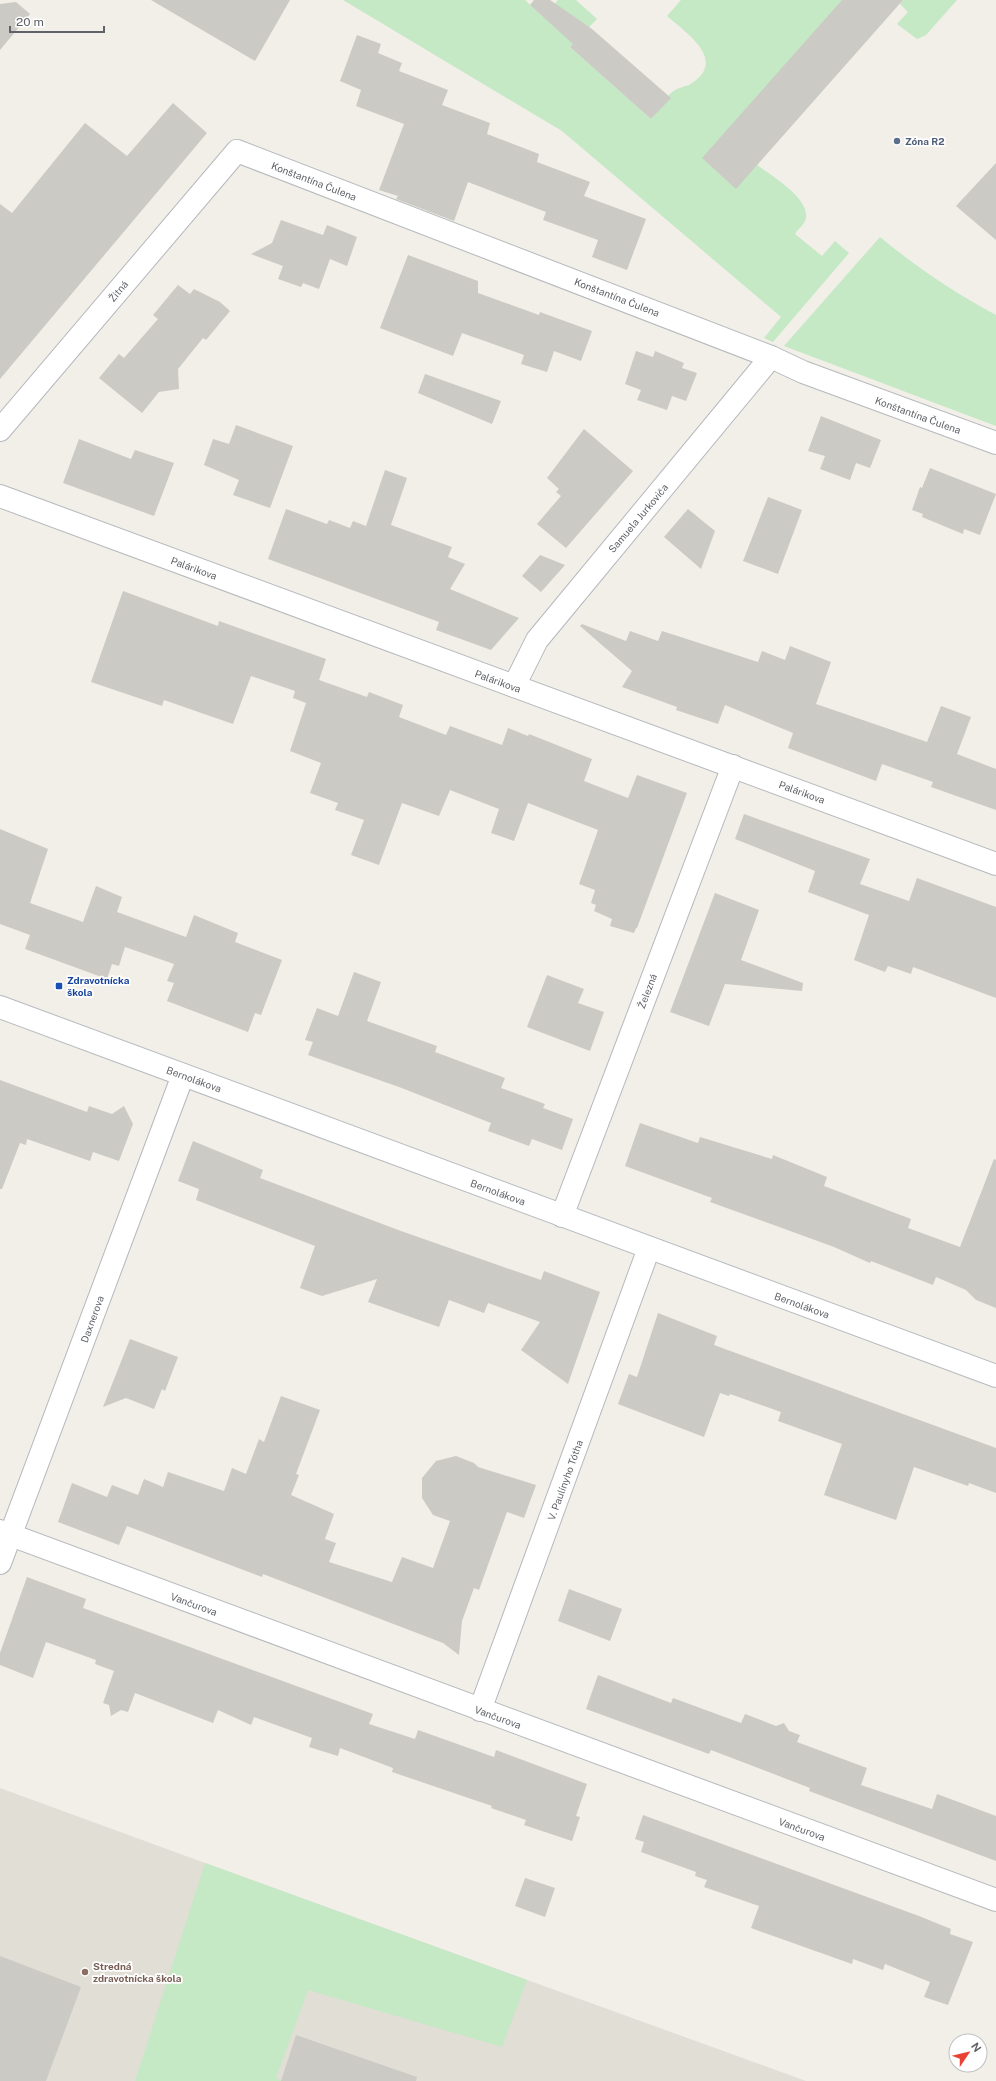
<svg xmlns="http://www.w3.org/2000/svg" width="996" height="2081" viewBox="0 0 996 2081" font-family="'Public Sans',sans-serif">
<rect width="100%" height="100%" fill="#f1efe8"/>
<!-- education -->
<path fill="#e1ded6" d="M0,1788l205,75 601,218h-806z"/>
<!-- green -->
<g fill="#c5e8c5">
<path d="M343,0h182l18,17 15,-17h18l21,19 -27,28 81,72 19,-21 -2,-2c10,-11 17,-7 27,-15 30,-23 -10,-49 -28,-65l14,-16h161l-85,165c15,11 52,33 49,53 -1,6 -8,11 -11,16l27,22 13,-15 14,12 -76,89 -9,-4 17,-21 -219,-186z"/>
<path d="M903,0h54l-31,35 -9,4 -20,-15 11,-12 -8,-8z"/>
<path d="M880,237c36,30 75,56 116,78v111l-212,-80z"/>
<path d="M205,1863l322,117 -25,67 -194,-57 -32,88 7,3h-148z"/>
</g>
<!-- building -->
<g fill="#cccac5">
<path d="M151,0h139l-35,61z"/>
<path d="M534,0h16l42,29 79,69 -20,21 -81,-72 3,-3 -43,-39z"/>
<path d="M842,0h61l-167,189 -34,-31z"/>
<path d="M16,2l14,12 -30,36v-46z"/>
<path d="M357,35l24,9 -3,9 24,10 -3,8 49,19 -6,15 48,18 -3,11 52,20 -2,8 53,20 -6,14 62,23 -19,51 -35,-13 6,-17 -55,-20 3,-8 -78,-30 -14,39 -58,-22 2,-3 -19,-6 25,-66 -48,-18 5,-16 -21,-9z"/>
<path d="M173,103l34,30 -207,246v-175l12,9 73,-90 42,33z"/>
<path d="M996,163v77l-40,-34z"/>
<path d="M281,220l42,15 4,-10 30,12 -10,29 -17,-7 -11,30 -16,-6 -2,4 -23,-8 5,-13 -32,-12 21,-11z"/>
<path d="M408,255l70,26v12l61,22 1,-3 52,19 -11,30 -27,-10 -7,21 -26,-8 3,-9 -62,-22 -9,23 -73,-28z"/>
<path d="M178,285l12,9 4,-5 26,13 10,9 -24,29 -3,-2 -25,31 1,20 -20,3 -17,21 -43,-35 20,-24 5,4 34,-39 -5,-4z"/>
<path d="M636,351l17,6 2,-6 29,12 -2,5 15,5 -11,28 -14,-5 -5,14 -30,-10 4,-10 -16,-6z"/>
<path d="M425,374l76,27 -9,23 -74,-31z"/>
<path d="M821,416l60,24 -11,28 -14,-5 -6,17 -30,-11 5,-13 -17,-5z"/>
<path d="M236,425l57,21 -23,62 -37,-13 6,-15 -35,-15 9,-26 16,5z"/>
<path d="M584,429l49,42 -67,77 -29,-24 24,-28 -5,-4 3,-3 -12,-11z"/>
<path d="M79,439l52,20 4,-9 39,13 -20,53 -91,-33z"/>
<path d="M930,468l66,26 -16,41 -16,-6 -1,5 -41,-17 1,-3 -11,-4 8,-23 2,1z"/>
<path d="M385,470l22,8 -16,47 61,22 -4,10 17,7 -15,25 69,29 -28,32 -55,-20 3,-8 -171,-63 18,-50 41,15 2,-4 21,8 3,-7 13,5z"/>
<path d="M768,497l34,13 -24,64 -35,-13z"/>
<path d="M688,509l27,22 -14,38 -37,-32z"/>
<path d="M540,555l25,10 -24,27 -19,-16z"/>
<path d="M123,591l95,35 1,-5 107,38 -7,21 48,17 2,-5 34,13 -4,12 47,18 4,-9 52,19 6,-17 20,8 1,-2 63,25 -8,22 44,17 9,-23 50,18 -50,135h-1l-2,5 -24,-7 2,-7 -18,-8 2,-6 -5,-2 4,-13 -16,-6 19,-54 -70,-27 -14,38 -23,-8 8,-24 -49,-19 -11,26 -37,-13 -23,62 -28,-10 13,-35 -29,-10 3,-7 -28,-10 11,-30 -31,-12 16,-48 -13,-5 2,-7 -44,-15 -18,48 -69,-24 -2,6 -71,-24z"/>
<path d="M582,624l44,17 4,-10 28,10 4,-10 96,31 4,-11 23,9 5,-14 41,16 -15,42 111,38 14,-36 30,11 -14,37 39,15v41l-65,-23 2,-5 -51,-18 -6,17 -88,-33 5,-15 -68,-28 -7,19 -42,-14 1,-3 -55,-20 10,-16 -52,-45z"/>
<path d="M744,814l126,45 -10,25 49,17 8,-23 79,29v91l-83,-31 -2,7 -23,-8 -3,6 -31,-12 15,-45 -61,-23 7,-21 -80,-32z"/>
<path d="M0,829l48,20 -18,54 53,19 13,-36 26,11 -5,15 69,25 8,-22 44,18 -3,9 47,18 -21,55 -6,-2 -7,19 -81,-31 7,-18 -7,-2 7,-17 -49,-17 -6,19 -7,-2 -5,15 -82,-30 5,-14 -30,-11z"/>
<path d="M715,893l44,17 -18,50 62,23 -1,8 -77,-7 -16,42 -39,-14z"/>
<path d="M354,972l27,10 -14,39 70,25 -2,6 70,26 -4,10 44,16 -2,4 30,11 -11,31 -30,-11 -3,7 -41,-15 3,-8 -92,-36 -91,-32 5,-13 -8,-2 12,-32 21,8z"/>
<path d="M547,975l37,14 -6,14 26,9 -14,39 -63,-24z"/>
<path d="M0,1080l87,32 2,-6 23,8 12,-8 9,18 -14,37 -26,-9 -3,9 -63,-22 -1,6 -6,-2 -18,46h-2z"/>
<path d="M640,1123l58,20 2,-6 72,22 1,-4 54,22 -3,9 87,33 -3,9 52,19 34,-88 2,1v148l-20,-8 -10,-10 -30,-13 -3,8 -62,-24 -1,2 -36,-16 -124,-45 2,-4 -87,-32z"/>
<path d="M193,1141l70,29 -3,8 141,53 140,49 3,-9 56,21 -32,92 -47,-34 19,-28 -52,-19 -4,10 -35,-13 -10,27 -71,-25 9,-23 -55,17 -22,-8 15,-42 -119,-46 3,-11 -21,-8z"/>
<path d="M658,1313l59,23 -3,9 282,103v45l-27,-10 -1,3 -54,-19 -18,53 -72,-25 18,-51 -64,-23 3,-9 -51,-18 -1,2 -9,-3 -16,44 -86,-33 11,-30 8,3z"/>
<path d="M130,1339l48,18 -13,34 -3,-2 -8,20 -28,-11 -23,9z"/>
<path d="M281,1396l39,14 -24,64 3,1 -8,20 43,19 -9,25 11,4 -7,19 63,20 10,-25 31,11 17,-47 -17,-6 -11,-17v-20l14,-17 20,-5 18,7 4,4 58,18 -12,33 -17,-6 -28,78 -5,-2 -12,33 -3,34 -16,-12 -180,-69 -1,3 -135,-51 -8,19 -61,-23 14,-39 35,14 5,-12 26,10 6,-16 19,8 5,-15 56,19 8,-23 14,6 13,-35 5,3z"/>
<path d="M27,1577l59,22 -3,9 290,106 -4,10 46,15 3,-9 76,27 2,-7 91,34 -11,32 4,1 -8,24 -48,-16 2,-5 -35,-12 1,-2 -100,-34 1,-4 -53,-20 -2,8 -29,-9 3,-9 -58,-21 -3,8 -33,-15 -5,13 -78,-30 -7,19 -7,-2 -10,6 -2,-11 -6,-2 11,-32 -19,-7 1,-4 -50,-18 -13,36 -33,-13v-12z"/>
<path d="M569,1589l53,20 -12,32 -52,-20z"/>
<path d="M598,1675l73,28 2,-5 68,25 4,-9 31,12 8,-3 5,8 11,4 -3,7 70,26 -6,17 71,24 5,-15 59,22v45l-187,-70 1,-3 -99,-38 -2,4 -123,-45z"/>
<path d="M643,1815l276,101 32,13 -1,5 23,8 -25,63 -24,-8 6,-15 -45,-18 -2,6 -30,-11 -1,5 -101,-36 8,-22 -55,-19 3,-7 -12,-4 1,-4 -55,-20 3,-10 -9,-3z"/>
<path d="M525,1878l30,10 -10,29 -30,-11z"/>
<path d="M0,1956l81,31 -35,94h-46z"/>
<path d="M296,2035l121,42 -1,4h-135z"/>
</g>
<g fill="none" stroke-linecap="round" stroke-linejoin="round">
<defs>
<g id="street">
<path d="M0,430l237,-279 534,206 32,15 193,71"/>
<path d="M0,496l996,368"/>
<path d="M514,686l23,-46 234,-283"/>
<path d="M562,1216l171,-450"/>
<path d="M0,1531l996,369"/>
<path d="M0,1563l183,-488"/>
<path d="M480,1710l169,-462"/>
</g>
<path id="secondary" d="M0,1007l996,369"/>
</defs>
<!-- street casing -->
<use href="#street" stroke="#b5b8bc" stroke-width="24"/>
<!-- secondary casing -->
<use href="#secondary" stroke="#b6babf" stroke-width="24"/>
<!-- street -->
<use href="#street" stroke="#fff" stroke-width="22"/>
<!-- secondary -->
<use href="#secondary" stroke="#fff" stroke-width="22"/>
</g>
<!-- markers -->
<circle fill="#5c6f8a" stroke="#fff" stroke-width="1.5" cx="897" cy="141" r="4"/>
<rect fill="#1a4fb4" stroke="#fff" stroke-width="1.5" x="55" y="982" width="8" height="8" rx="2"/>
<circle fill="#8d6e63" stroke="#fff" stroke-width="1.5" cx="85" cy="1972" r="4"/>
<g text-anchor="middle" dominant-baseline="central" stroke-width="3.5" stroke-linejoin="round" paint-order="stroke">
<!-- service labels -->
<g font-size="10" font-weight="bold" fill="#4e5e75" stroke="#fff" text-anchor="start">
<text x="905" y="141">Zóna R2</text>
</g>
<!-- street labels -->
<g font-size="10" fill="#5f6368" stroke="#fff">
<text transform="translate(314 181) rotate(21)">Konštantína Čulena</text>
<text transform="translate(118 291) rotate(-50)">Žitná</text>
<text transform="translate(617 297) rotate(21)">Konštantína Čulena</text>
<text transform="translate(918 415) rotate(20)">Konštantína Čulena</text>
<text transform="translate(638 518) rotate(-50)">Samuela Jurkoviča</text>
<text transform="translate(194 568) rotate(20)">Palárikova</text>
<text transform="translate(498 681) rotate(20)">Palárikova</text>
<text transform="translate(802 792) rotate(20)">Palárikova</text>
<text transform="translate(647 991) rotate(-69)">Železná</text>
<text transform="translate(194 1079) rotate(20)">Bernolákova</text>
<text transform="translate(498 1192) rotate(20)">Bernolákova</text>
<text transform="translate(802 1305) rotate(20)">Bernolákova</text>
<text transform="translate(92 1319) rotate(-70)">Daxnerova</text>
<text transform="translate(565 1480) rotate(-70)">V. Paulínyho Tótha</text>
<text transform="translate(194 1604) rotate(20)">Vančurova</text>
<text transform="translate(498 1717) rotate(20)">Vančurova</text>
<text transform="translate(802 1829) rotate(20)">Vančurova</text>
</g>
<!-- transit labels -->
<g font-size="10" font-weight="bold" fill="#164399" stroke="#fff" text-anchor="start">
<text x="67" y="980">Zdravotnícka<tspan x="67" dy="12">škola</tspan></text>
</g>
<!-- education labels -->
<g font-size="10" font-weight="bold" fill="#785e54" stroke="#fff" text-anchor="start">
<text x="93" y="1966">Stredná<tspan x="93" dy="12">zdravotnícka škola</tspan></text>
</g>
</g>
<!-- north arrow -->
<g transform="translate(968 2053) rotate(55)"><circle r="19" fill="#ffffff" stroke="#bfc1c3"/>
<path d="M0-3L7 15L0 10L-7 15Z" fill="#ea4335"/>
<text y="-6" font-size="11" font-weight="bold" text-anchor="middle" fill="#5f6368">N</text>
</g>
<!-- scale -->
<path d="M10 26v6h94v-6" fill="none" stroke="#5f6368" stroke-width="2"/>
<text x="16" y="26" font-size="12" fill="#5f6368" stroke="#ffffff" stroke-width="3" paint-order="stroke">20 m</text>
</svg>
